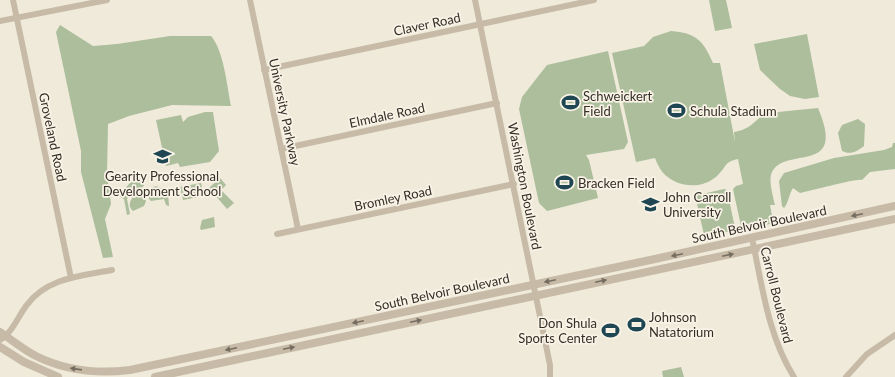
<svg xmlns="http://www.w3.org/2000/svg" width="895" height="377" viewBox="0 0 895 377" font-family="Lato,sans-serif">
<rect width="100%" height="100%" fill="#f0eada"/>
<!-- green -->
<g fill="#acbe9b">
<path d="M709,0h17l6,28 -17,3z"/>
<path d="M60,25l33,21 24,-2 53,-8h41c13,15 16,50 20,70l-59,-1 -43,11 -21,8 -1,50 4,30 -6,15 8,38 -10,1 -22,-86v-21l-25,-119z"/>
<path d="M671,31c25,2 32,9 42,32h7l15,79 -1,-10c19,-3 20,-13 34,-19l50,-5c29,68 -32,37 -46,64 -4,8 1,24 3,33h-5l3,16 -3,3 -25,5 -4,-3 -8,-37 3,-3 7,-2 -5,-25c-14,3 -11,7 -20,16 -12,12 -30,13 -44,6 -10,-5 -15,-12 -19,-23l-19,4 -24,-109 32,-7 9,-9z"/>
<path d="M807,34l12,63 -14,2 -15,-3 -10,-7 -20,-19 -6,-26z"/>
<path d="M608,51l20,91 -4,7 -38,6 3,5 9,38 -51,13 -8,-8 -20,-94 3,-12 25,-32z"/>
<path d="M205,112h8l6,39 -9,11 -30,5 -2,-4 -12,3 -10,-46 25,-5 2,7 5,-5z"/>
<path d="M858,119l7,5 -1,22c-8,6 -13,9 -22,5l-4,-18 4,-8z"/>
<path d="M893,143h2v26l-25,3 -8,8c-5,-2 -51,11 -62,13l-7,-5c-4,6 -5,16 -9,20l-2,-2 -3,-25 5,-8 50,-15 50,-8 8,-3z"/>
<path d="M141,177l3,9 -12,6 -5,7 3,15 -3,1 -3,-16 -6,-3 12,-13z"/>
<path d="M220,178l6,7 -5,5 13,13 -7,6 -18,-21z"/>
<path d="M201,183l3,13 -21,4 -3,-13z"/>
<path d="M156,186l12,5 1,15 -3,-1 -2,-6 -13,2 -2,-2 -1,-10z"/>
<path d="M724,189l3,1 8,38 -3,3 -25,5 -3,-1 -8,-36 2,-4z"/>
<path d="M142,190l4,11 -2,5 -11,5c-7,-7 -1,-11 2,-19z"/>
<path d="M214,217l1,10 -14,3 -1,-2 2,-8z"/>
<path d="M681,367l3,10h-21l-1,-6z"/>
</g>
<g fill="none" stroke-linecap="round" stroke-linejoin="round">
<!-- minor -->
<g stroke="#c7bba7" stroke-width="6">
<path d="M13,0l58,278"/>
<path d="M250,0l48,229"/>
<path d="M475,0l75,365v12"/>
<path d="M0,21l107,-21"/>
<path d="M264,70l330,-70"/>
<path d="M281,149l216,-46"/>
<path d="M277,234l237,-50"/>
<path d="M752,238c10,47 16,98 42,139"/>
<path d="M0,340c12,-7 18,-23 26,-34 20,-28 54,-30 86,-36"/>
<path d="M846,377l21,-23 28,-19"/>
</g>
<!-- tertiary -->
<g stroke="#c7bba7" stroke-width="8">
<path d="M0,332c12,8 24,18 36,24 30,15 61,18 94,14l525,-111 240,-53"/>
<path d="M0,347l24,15 34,15"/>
<path d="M155,377l740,-158"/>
</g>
</g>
<!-- one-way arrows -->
<defs><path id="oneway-solid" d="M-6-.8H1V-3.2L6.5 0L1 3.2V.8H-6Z"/></defs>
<g fill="#766d61">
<use href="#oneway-solid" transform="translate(857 215) rotate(168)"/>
<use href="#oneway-solid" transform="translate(677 255) rotate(168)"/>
<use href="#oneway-solid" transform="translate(728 255) rotate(-12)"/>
<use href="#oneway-solid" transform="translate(550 281) rotate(168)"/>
<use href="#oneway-solid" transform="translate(601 281) rotate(-12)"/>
<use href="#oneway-solid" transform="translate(416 321) rotate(-12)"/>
<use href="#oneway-solid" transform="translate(358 322) rotate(168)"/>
<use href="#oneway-solid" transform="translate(289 348) rotate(-12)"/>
<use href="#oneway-solid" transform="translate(231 349) rotate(168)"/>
<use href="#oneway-solid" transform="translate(76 369) rotate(-172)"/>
</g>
<!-- icons -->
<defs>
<symbol id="stadium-bare" viewBox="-9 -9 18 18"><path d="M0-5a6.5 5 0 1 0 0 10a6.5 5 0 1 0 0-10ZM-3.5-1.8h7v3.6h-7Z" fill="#1f4753" stroke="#f8f3e6" stroke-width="2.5" paint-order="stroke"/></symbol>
<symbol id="school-bare" viewBox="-9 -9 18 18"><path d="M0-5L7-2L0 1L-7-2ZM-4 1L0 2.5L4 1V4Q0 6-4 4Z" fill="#1f4753" stroke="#f8f3e6" stroke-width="2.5" paint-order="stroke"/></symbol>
<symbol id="university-bare" viewBox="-9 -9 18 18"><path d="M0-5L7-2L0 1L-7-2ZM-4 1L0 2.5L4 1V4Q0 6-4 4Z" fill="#1f4753" stroke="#f8f3e6" stroke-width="2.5" paint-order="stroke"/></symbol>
</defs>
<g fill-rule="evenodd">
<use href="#stadium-bare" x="558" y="90" width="25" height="25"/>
<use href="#stadium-bare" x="664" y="98" width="25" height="25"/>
<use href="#school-bare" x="150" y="144" width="25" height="25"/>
<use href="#stadium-bare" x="552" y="170" width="25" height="25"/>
<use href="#university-bare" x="638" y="192" width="25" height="25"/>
<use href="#stadium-bare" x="624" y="312" width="25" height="25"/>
<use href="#stadium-bare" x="598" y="318" width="25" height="25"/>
</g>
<g text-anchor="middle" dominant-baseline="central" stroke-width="3.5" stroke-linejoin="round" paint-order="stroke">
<!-- street labels -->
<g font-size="13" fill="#342e27" stroke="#f8f3e6">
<text transform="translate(427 24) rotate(-12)">Claver Road</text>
<text transform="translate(285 112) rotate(78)">University Parkway</text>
<text transform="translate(387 115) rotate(-12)">Elmdale Road</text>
<text transform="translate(53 137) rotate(78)">Groveland Road</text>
<text transform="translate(525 186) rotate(79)">Washington Boulevard</text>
<text transform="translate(393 198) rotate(-12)">Bromley Road</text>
<text transform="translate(759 224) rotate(-12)">South Belvoir Boulevard</text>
<text transform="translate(442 292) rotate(-12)">South Belvoir Boulevard</text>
<text transform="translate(777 295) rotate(76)">Carroll Boulevard</text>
</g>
<!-- poi labels -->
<g font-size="13" fill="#342e27" stroke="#f8f3e6" text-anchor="start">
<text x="583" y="96">Schweickert<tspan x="583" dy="15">Field</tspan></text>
<text x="690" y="111">Schula Stadium</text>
<text x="162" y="176" text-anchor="middle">Gearity Professional<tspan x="162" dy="15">Development School</tspan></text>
<text x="578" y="183">Bracken Field</text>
<text x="663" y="197">John Carroll<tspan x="663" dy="15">University</tspan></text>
<text x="649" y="317">Johnson<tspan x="649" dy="15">Natatorium</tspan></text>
<text x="597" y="323" text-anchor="end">Don Shula<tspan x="597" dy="15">Sports Center</tspan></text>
</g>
</g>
</svg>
